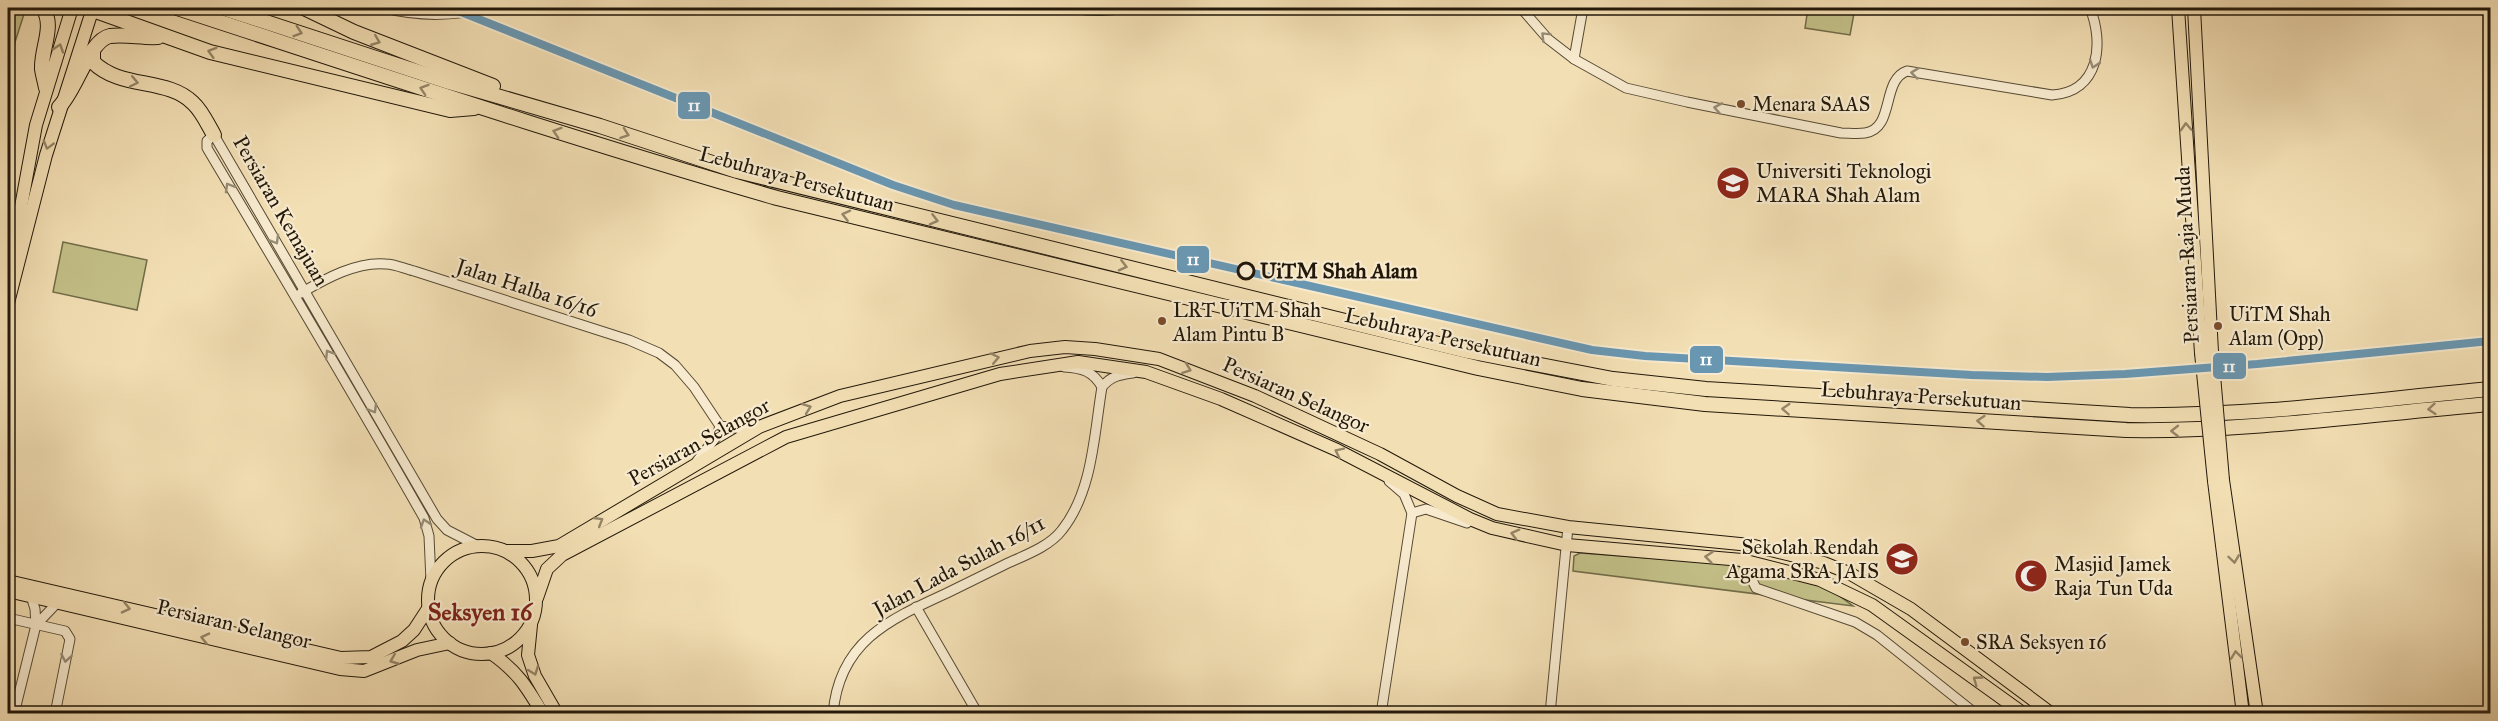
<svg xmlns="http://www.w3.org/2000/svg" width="2498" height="721" viewBox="0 0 2498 721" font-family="'IM FELL Great Primer',serif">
<rect width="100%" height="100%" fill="#f3dfb4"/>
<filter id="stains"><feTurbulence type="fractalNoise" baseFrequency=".00333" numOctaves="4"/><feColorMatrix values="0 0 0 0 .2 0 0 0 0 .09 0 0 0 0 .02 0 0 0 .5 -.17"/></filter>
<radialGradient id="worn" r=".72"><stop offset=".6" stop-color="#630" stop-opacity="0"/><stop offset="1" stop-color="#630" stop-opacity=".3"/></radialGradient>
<!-- green -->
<g fill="#c3c088" stroke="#726c49" stroke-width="1.5">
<path d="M8,8l17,3 -10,31 -7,34z"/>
<path d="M1808,8h47l-5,27 -45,-7z"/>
<path d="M63,242l84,18 -10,50 -84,-18z"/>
<path d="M1580,553l168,12 71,16 34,25 -280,-35 1,-15z"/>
</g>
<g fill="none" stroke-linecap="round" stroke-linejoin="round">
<defs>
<g id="minor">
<path d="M384,8c35,9 71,8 107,0"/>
<path d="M1071,8c19,3 35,4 53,0"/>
<path d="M1521,8l27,31 26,20"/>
<path d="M1583,8l-9,51 52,29 61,14 154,31c8,0 16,1 24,0 30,-4 16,-53 42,-62l145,24c48,-3 52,-52 38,-87"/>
<path d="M8,222l16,1"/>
<path d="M301,293c24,-14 56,-32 85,-29 9,0 19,5 28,7l215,69 30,13 16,12 19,22 26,39 23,3 13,-2"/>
<path d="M1064,367c18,1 29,4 38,20"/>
<path d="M697,461l20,-25 3,-10"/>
<path d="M1412,513l14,-4 41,14"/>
<path d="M1742,560l14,28 99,34 22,13 99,79"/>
<path d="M431,581l-2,-45 -5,-18c-71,-125 -144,-247 -217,-370v-7l7,-6 223,384 10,11 31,16"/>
<path d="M31,596l4,13 1,16 21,-22"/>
<path d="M916,607l62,107"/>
<path d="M8,618l57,13 5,8 -15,75"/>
<path d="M14,714l22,-89"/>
<path d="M833,714c6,-72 55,-94 114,-121 20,-10 41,-20 61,-30 18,-8 42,-17 54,-33 31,-39 32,-96 40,-143 9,-11 17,-12 31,-14"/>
<path d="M1381,714l31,-201 -8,-19 -15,-13"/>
<path d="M1550,714l18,-187"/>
</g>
<g id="major">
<path d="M2178,8l23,345"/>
<path d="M2194,8l18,344"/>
<path d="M8,266l10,-43 18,-98 36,-117"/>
<path d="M8,303l38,-148 47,-147"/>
<path d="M2223,480l34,234"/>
<path d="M2214,481l29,233"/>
<circle cx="482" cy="600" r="54"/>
<path d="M506,551h26l27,-5 200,-119 81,-31 190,-45 35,-4 30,2 64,10 96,37 125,58 77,42 40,18 71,13 182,18 74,18 25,10 62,36 141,105"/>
<path d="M8,581l333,77 30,-1 31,-16 12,-11 15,-23"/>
<path d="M8,591l332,78 24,2 53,-21 33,-7"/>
<path d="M537,598l10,-29 15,-14 224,-118 214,-63 78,-12 68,10 75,27 116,51 133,69 22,9 75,17 175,15 78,20 52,25 152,109"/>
<path d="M531,625l-3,30 7,21 22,38"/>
<path d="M491,653c27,19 35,33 52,61"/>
</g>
<g id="highway">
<path d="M43,8c12,19 -2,40 -1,61 1,7 3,13 4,19"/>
<path d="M87,8l123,44 240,58 24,-2"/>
<path d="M177,8c199,65 398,132 600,190l701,170 104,21 123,15 421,26c122,2 243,-16 364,-26"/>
<path d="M223,8l226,74 151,44 137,45 730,180 146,28 93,10 424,26c120,2 241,-15 360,-26"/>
<path d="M304,8l50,24 139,54"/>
<path d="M93,50v12c28,28 74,15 100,41 9,8 15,22 21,32"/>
<path d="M59,107c17,-16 30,-67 51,-71 16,-2 32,2 48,1"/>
</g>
</defs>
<!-- minor casing -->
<use href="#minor" stroke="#564a34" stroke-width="11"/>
<!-- major casing -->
<use href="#major" stroke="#22180a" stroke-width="14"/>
<!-- highway casing -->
<use href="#highway" stroke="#22180a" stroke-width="16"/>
<!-- minor -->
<use href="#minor" stroke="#f7eace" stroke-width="9"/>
<!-- major -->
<use href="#major" stroke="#f3dfb4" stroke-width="12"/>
<!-- highway -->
<use href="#highway" stroke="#f3dfb4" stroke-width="14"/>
<defs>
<g id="major-bridge">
<path d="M2212,352l11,128"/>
<path d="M2201,353l13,128"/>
</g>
</defs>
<!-- major-bridge casing -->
<use href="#major-bridge" stroke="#22180a" stroke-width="14" stroke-linecap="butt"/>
<!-- major-bridge -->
<use href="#major-bridge" stroke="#f3dfb4" stroke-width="12"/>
<defs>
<path id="rail-1" d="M451,8l442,177 61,20 638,145 53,6 327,19 75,2 78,-3 132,-10 233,-23"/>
</defs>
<!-- rail-1 casing -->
<use href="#rail-1" stroke="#f7eace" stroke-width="12"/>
<!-- rail-1 -->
<use href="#rail-1" stroke="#6997b2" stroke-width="8"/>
</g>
<!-- one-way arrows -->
<defs><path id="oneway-chevron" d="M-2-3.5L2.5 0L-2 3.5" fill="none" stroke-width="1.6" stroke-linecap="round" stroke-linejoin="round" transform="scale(1.5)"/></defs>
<g stroke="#958568">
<use href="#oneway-chevron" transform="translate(298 32) rotate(18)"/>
<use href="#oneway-chevron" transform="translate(376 41) rotate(22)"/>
<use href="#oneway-chevron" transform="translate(59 48) rotate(-72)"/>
<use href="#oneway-chevron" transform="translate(212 52) rotate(-164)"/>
<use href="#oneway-chevron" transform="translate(134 82) rotate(12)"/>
<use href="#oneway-chevron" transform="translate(424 89) rotate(-162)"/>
<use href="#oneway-chevron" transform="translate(2186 127) rotate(-93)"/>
<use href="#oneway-chevron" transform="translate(557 132) rotate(-162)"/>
<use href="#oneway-chevron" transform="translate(625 134) rotate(19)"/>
<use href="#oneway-chevron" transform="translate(48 145) rotate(106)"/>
<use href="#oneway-chevron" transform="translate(846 215) rotate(-166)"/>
<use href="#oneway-chevron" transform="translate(934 220) rotate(14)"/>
<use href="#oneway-chevron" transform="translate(1123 266) rotate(14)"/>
<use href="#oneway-chevron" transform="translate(995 358) rotate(-12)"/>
<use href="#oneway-chevron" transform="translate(1187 369) rotate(21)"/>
<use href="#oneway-chevron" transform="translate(807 408) rotate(-20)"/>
<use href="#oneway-chevron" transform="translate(1786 409) rotate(-177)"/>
<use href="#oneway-chevron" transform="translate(2432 409) rotate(175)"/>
<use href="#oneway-chevron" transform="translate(1981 421) rotate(-176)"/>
<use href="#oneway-chevron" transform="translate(2175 431) rotate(-180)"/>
<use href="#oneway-chevron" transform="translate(1339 452) rotate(-154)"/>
<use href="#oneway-chevron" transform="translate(599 521) rotate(-31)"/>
<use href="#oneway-chevron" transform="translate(1515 534) rotate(-166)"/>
<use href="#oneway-chevron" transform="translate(1709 557) rotate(-174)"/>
<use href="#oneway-chevron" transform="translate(2234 559) rotate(82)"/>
<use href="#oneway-chevron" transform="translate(126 608) rotate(13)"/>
<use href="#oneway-chevron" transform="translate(205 638) rotate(-167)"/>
<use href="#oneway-chevron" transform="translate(2236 655) rotate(-97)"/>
<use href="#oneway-chevron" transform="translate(394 660) rotate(158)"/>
<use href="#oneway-chevron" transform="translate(534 671) rotate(69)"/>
<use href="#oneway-chevron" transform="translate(1977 680) rotate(-144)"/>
</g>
<g stroke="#978c76">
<use href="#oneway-chevron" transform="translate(1545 36) rotate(-135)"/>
<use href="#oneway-chevron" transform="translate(2094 64) rotate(109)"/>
<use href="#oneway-chevron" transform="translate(1915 73) rotate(-173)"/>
<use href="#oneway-chevron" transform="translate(1718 108) rotate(-170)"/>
<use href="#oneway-chevron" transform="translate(229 187) rotate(-120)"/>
<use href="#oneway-chevron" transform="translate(275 240) rotate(60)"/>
<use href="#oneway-chevron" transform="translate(329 354) rotate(-122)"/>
<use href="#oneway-chevron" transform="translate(373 409) rotate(60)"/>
<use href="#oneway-chevron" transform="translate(425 523) rotate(-108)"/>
<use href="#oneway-chevron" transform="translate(66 658) rotate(100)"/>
</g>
<!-- icons -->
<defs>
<symbol id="university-disc" viewBox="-11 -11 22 22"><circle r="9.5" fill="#8f2418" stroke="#f7eace"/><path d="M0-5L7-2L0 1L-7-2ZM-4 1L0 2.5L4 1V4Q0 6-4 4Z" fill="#fff"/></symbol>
<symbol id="school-disc" viewBox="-11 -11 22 22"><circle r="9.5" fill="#8f2418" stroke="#f7eace"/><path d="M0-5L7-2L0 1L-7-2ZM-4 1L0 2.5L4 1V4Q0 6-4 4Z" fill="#fff"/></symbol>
<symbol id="mosque-disc" viewBox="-11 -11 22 22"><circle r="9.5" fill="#8f2418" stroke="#f7eace"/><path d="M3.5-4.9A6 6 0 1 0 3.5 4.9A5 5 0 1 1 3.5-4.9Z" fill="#fff"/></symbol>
</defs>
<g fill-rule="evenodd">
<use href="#university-disc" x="1714" y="164" width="38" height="38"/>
<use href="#school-disc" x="1883" y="540" width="38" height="38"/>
<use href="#mosque-disc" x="2012" y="557" width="38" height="38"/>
</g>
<!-- markers -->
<g fill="#7a4b2a" stroke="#f7eace" stroke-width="2">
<circle cx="1741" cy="104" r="5"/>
<circle cx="1162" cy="321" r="5"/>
<circle cx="2218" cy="326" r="5"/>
<circle cx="1965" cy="642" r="5"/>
</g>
<circle fill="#f7eace" stroke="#22180a" stroke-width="3" cx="1246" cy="271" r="8"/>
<g text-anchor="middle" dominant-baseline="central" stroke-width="4.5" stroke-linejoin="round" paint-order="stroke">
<!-- bus labels -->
<g font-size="20" fill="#22180a" stroke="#f7eace" text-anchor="start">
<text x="1752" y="104">Menara SAAS</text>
<text x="1173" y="310">LRT UiTM Shah<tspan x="1173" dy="24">Alam Pintu B</tspan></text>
<text x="2229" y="314">UiTM Shah<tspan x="2229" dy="24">Alam (Opp)</tspan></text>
<text x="1976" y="642">SRA Seksyen 16</text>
</g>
<!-- poi labels -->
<g font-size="21" fill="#22180a" stroke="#f7eace" text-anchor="start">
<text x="1756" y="171">Universiti Teknologi<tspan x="1756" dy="24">MARA Shah Alam</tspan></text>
<text x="1879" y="547" text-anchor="end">Sekolah Rendah<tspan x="1879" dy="24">Agama SRA JAIS</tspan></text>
<text x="2054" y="564">Masjid Jamek<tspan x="2054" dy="24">Raja Tun Uda</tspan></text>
</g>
<!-- street labels -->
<g font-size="21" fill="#22180a" stroke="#f7eace">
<text transform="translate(797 179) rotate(15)">Lebuhraya Persekutuan</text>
<text transform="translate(281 211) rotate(60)">Persiaran Kemajuan</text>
<text transform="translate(2187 255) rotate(-93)">Persiaran Raja Muda</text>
<text transform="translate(527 288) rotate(18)">Jalan Halba 16/16</text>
<text transform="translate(1443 337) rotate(13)">Lebuhraya Persekutuan</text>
<text transform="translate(1296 395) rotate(24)">Persiaran Selangor</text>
<text transform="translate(1921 396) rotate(4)">Lebuhraya Persekutuan</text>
<text transform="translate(699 442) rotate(-29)">Persiaran Selangor</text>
<text transform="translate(959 566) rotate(-28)">Jalan Lada Sulah 16/11</text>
<text transform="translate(234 624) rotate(13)">Persiaran Selangor</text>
</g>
<!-- stop labels -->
<g font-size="21" font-weight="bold" fill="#22180a" stroke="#f7eace" text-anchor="start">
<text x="1260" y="271">UiTM Shah Alam</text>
</g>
<!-- quarter labels -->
<g font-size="24" font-weight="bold" fill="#7a1f14" stroke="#f7eace">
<text x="480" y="612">Seksyen 16</text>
</g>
</g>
<g stroke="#f7eace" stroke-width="2">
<rect x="677" y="91" width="34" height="29" rx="6" fill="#6997b2"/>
<rect x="1176" y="245" width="34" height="29" rx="6" fill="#6997b2"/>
<rect x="1689" y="345" width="35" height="29" rx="6" fill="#6997b2"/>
<rect x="2212" y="352" width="35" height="28" rx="6" fill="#6997b2"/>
</g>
<g font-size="16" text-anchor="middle" font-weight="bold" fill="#fff">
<text x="694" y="111">11</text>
<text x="1193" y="265">11</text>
<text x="1706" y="365">11</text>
<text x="2229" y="372">11</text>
</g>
<!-- margin -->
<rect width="2498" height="721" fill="none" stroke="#f3dfb4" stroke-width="30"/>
<rect x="9" y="9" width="2480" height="703" fill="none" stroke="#22180a" stroke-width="3"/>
<rect x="15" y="15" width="2468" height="691" fill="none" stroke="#22180a" stroke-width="1.5"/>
<rect width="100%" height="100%" filter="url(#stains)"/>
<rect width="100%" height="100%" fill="url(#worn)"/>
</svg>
